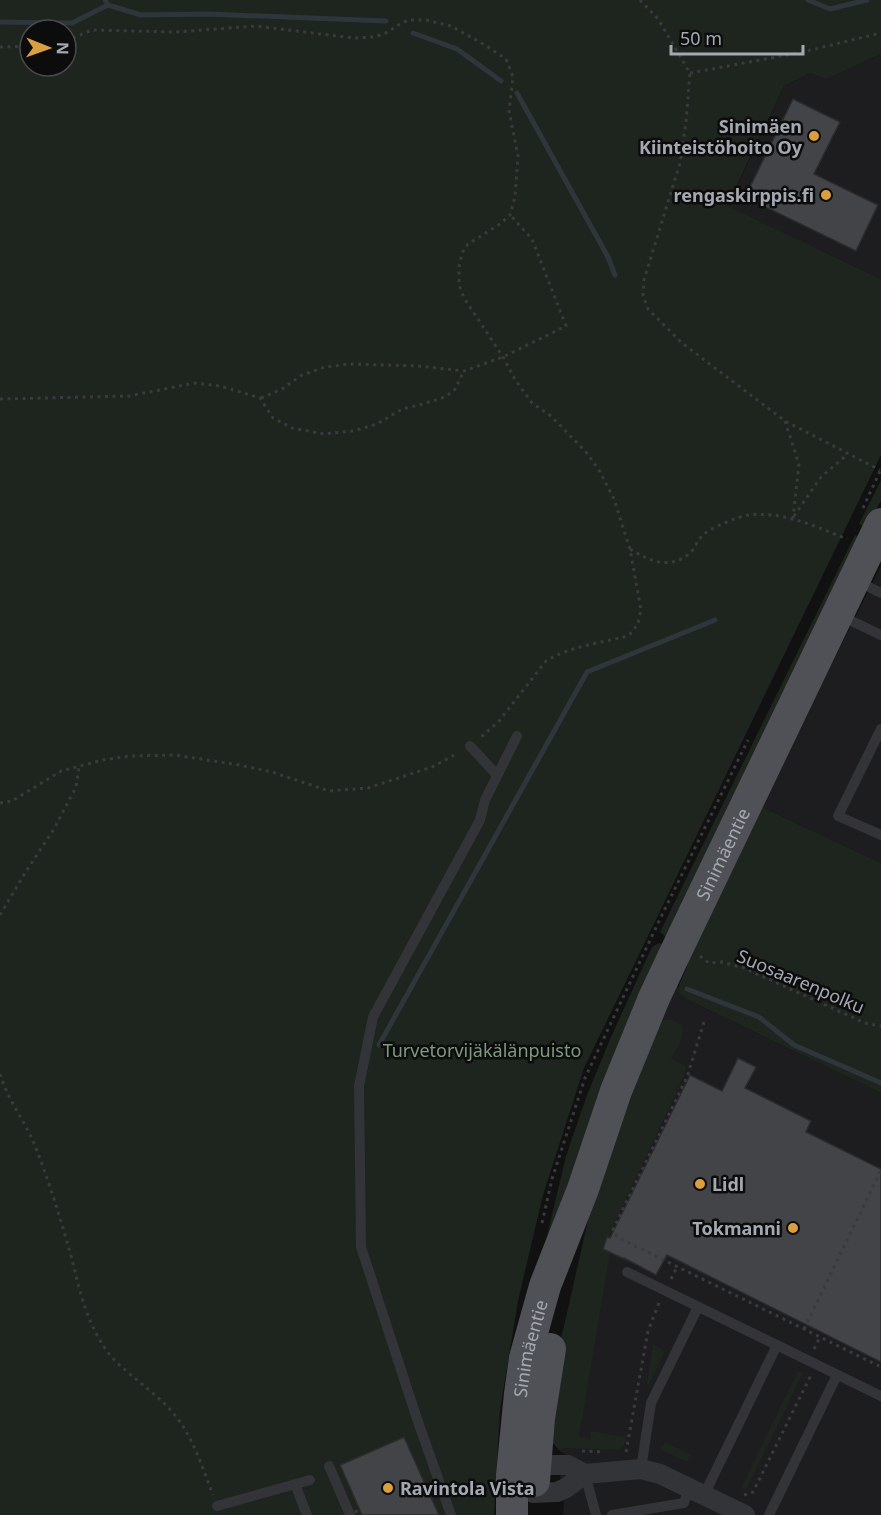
<svg xmlns="http://www.w3.org/2000/svg" width="881" height="1515" viewBox="0 0 881 1515" font-family="'Noto Sans',sans-serif">
<rect width="100%" height="100%" fill="#111112"/>
<!-- built -->
<g fill="#1d1d1f">
<path d="M881,54v225l-154,-72 57,-121 27,-13 59,-14z"/>
<path d="M881,566v297l-121,-57z"/>
<path d="M673,983l5,2v7l8,7 195,94v422h-318l1,-11 -4,-27 9,-20 -9,-6 -7,-8 8,-107z"/>
</g>
<!-- green -->
<g fill="#1e241e" fill-rule="evenodd">
<path d="M0,0h881v54l-55,25 -15,-6 -27,13 -57,120 154,73v176l-297,613 -41,127 -25,106 -18,109 -6,105h-494zM30,30h36v36h-36z"/>
<path d="M881,480v21l-16,26 -6,-3z"/>
<path d="M855,535l6,3 -194,400 -7,-6z"/>
<path d="M760,806l121,57v230l-195,-94 -8,-7c0,-12 11,-21 10,-33z"/>
<path d="M659,943l5,2 -133,358 35,-147 21,-61 24,-58 41,-90z"/>
<path d="M666,1020h6l10,5c4,12 -5,23 -11,34l15,7 -2,10 -81,173 7,3 -31,185 11,2 1,-8 35,6 -2,9 -5,4 -56,-2 -3,3 -7,-8v-68l38,-168 21,-68 49,-118z"/>
<path d="M653,1344l12,7 -16,34h-2z"/>
<path d="M798,1371l5,2 -57,117 -5,-2z"/>
<path d="M665,1442l26,13 -4,7 -26,-12z"/>
</g>
<g fill="none" stroke-linecap="round" stroke-linejoin="round">
<!-- stream -->
<g stroke="#2e363b" stroke-width="5">
<path d="M105,0l3,5 33,10 65,-1 180,7"/>
<path d="M808,0l22,9 37,-9"/>
<path d="M0,22l72,1 36,-18"/>
<path d="M413,33l44,16 44,32"/>
<path d="M517,93l91,164 7,18"/>
<path d="M687,989l72,28 35,28 87,38"/>
<path d="M379,1045l208,-373 128,-52"/>
</g>
</g>
<!-- building -->
<g fill="#434447" stroke="#2b2b2e" stroke-width="1.5">
<path d="M793,99l47,23 -26,52 64,31 -22,46 -111,-54z"/>
<path d="M738,1058l18,9 -11,21 66,33 -5,11 75,37v193l-214,-107 -11,20 -32,-17v1l-21,-10 4,-12 3,1 80,-163 32,16z"/>
<path d="M404,1437l35,78h-77l-22,-50z"/>
</g>
<g fill="none" stroke-linecap="round" stroke-linejoin="round">
<!-- path -->
<g stroke="#393a3e" stroke-width="3" stroke-dasharray="3 4.5" stroke-linecap="butt">
<path d="M640,0l18,19 32,54 -4,49 -6,41 -36,117 -1,15 5,14 34,34 103,78 95,49"/>
<path d="M66,41l26,-11 85,2 79,-6 97,12 22,-1 13,-5 15,-10 8,-2h15l25,6 34,19 21,14 7,18 -4,34 9,45 -3,41 -5,18 -10,9 -32,20 -6,9 -3,14v18l5,13 39,59 13,24 16,22 19,13 35,36 13,18 15,29 16,50 11,61 -3,14 -8,10 -6,3c-26,6 -55,10 -78,24l-47,60 -18,16"/>
<path d="M0,47l30,-1"/>
<path d="M690,73l108,-20 83,-20"/>
<path d="M261,398l21,-9 20,-14 23,-8 24,-3 70,2 45,5 39,-14 63,-31 -34,-87 -22,-24"/>
<path d="M0,399l129,-3 66,-13 25,3 40,12 13,20 19,10 32,6 29,-3 24,-7 25,-15 17,-4 23,-7 12,-7 10,-20"/>
<path d="M785,421l14,43 -6,54"/>
<path d="M863,508l18,-39"/>
<path d="M794,516l27,-39 27,-23"/>
<path d="M630,549c20,12 38,21 59,5 6,-5 8,-14 14,-19 7,-7 36,-19 46,-20 35,-4 67,12 98,24"/>
<path d="M0,803l12,-2 49,-30 42,-11 27,-4 45,-1 64,10 33,7 57,19 39,-3 64,-21 26,-14"/>
<path d="M0,915l25,-42 29,-44 22,-42 3,-20"/>
<path d="M700,956l9,7 13,-1 22,6 121,55 16,3"/>
<path d="M704,1022l-17,55 -74,153 4,7 264,130"/>
<path d="M0,1074c8,27 26,48 36,74 13,34 24,69 34,104 7,26 12,54 25,79 6,13 16,27 27,36 17,16 36,28 51,46 20,23 29,54 40,82"/>
<path d="M542,1223l10,-44 33,-101 75,-159 88,-179"/>
<path d="M671,1279l6,-12"/>
<path d="M804,1329l77,-159"/>
<path d="M814,1349l6,-12"/>
<path d="M582,1451l21,1"/>
<path d="M626,1452l22,-121 11,-28"/>
<path d="M744,1495l9,-3 57,-115v-2"/>
</g>
<!-- lane -->
<g stroke="#333437" stroke-width="10">
<path d="M857,581l24,12"/>
<path d="M841,616l40,19"/>
<path d="M881,729l-43,87 43,19"/>
<path d="M470,746l27,29"/>
<path d="M627,1272l254,124"/>
<path d="M329,1466l21,49"/>
<path d="M641,1469l10,-66 47,-96"/>
<path d="M585,1474l11,41"/>
<path d="M295,1484l12,31"/>
<path d="M704,1495l73,-150"/>
<path d="M217,1506l93,-26"/>
<path d="M451,1515l-34,-96 -56,-172 -2,-161 14,-69 107,-197 5,-20 32,-64"/>
<path d="M612,1515l72,-12 5,-15"/>
<path d="M769,1515l68,-140"/>
</g>
<!-- street -->
<path stroke="#333437" stroke-width="20" d="M585,1474l-17,-9h-33l-23,10 21,18 24,-1 9,-4 19,-14 56,-5 19,5 85,41"/>
<!-- primary -->
<g stroke="#4f5156" stroke-width="32">
<path d="M534,1481l5,-63 11,-69"/>
<path id="s1" d="M512,1515v-40l8,-81 5,-36 20,-72 38,-97 33,-98 38,-93 24,-51 203,-423"/>
</g>
<!-- path-bridge -->
<path stroke="#393a3e" stroke-width="3" stroke-dasharray="3 4.5" stroke-linecap="butt" d="M348,1515l12,-5"/>
</g>
<!-- markers -->
<g fill="#da9f41" stroke="#0c0c0d" stroke-width="2">
<circle cx="814" cy="136" r="6"/>
<circle cx="826" cy="195" r="6"/>
<circle cx="700" cy="1184" r="6"/>
<circle cx="793" cy="1228" r="6"/>
<circle cx="388" cy="1488" r="6"/>
</g>
<g text-anchor="middle" dominant-baseline="central" stroke-width="5" stroke-linejoin="round" paint-order="stroke">
<!-- poi labels -->
<g font-size="18" font-weight="bold" fill="#a4a9b1" stroke="#0c0c0d" text-anchor="end">
<text x="802" y="126">Sinimäen<tspan x="802" dy="21">Kiinteistöhoito Oy</tspan></text>
<text x="814" y="195">rengaskirppis.fi</text>
<text x="712" y="1184" text-anchor="start">Lidl</text>
<text x="781" y="1228">Tokmanni</text>
<text x="400" y="1488" text-anchor="start">Ravintola Vista</text>
</g>
<!-- street labels -->
<g font-size="18" fill="#a4a9b1" stroke="#0c0c0d">
<text stroke="none"><textPath href="#s1" startOffset="700">Sinimäentie</textPath></text>
<text transform="translate(801 981) rotate(23)">Suosaarenpolku</text>
<text stroke="none"><textPath href="#s1" startOffset="168">Sinimäentie</textPath></text>
</g>
<!-- park labels -->
<g font-size="18" fill="#7d9a7e" stroke="#0c0c0d">
<text x="482" y="1050">Turvetorvijäkälänpuisto</text>
</g>
</g>
<!-- north arrow -->
<g transform="translate(48 48) rotate(91)"><circle r="28" fill="#0c0c0d" stroke="#494b4f" stroke-width="1.5"/>
<path d="M0-4.5L10 22L0 15L-10 22Z" fill="#da9f41"/>
<text y="-9" font-size="16" font-weight="bold" text-anchor="middle" fill="#a4a9b1">N</text>
</g>
<!-- scale -->
<path d="M671 45v9h132v-9" fill="none" stroke="#a4a9b1" stroke-width="3"/>
<text x="680" y="45" font-size="18" fill="#a4a9b1" stroke="#0c0c0d" stroke-width="4.5" paint-order="stroke">50 m</text>
</svg>
